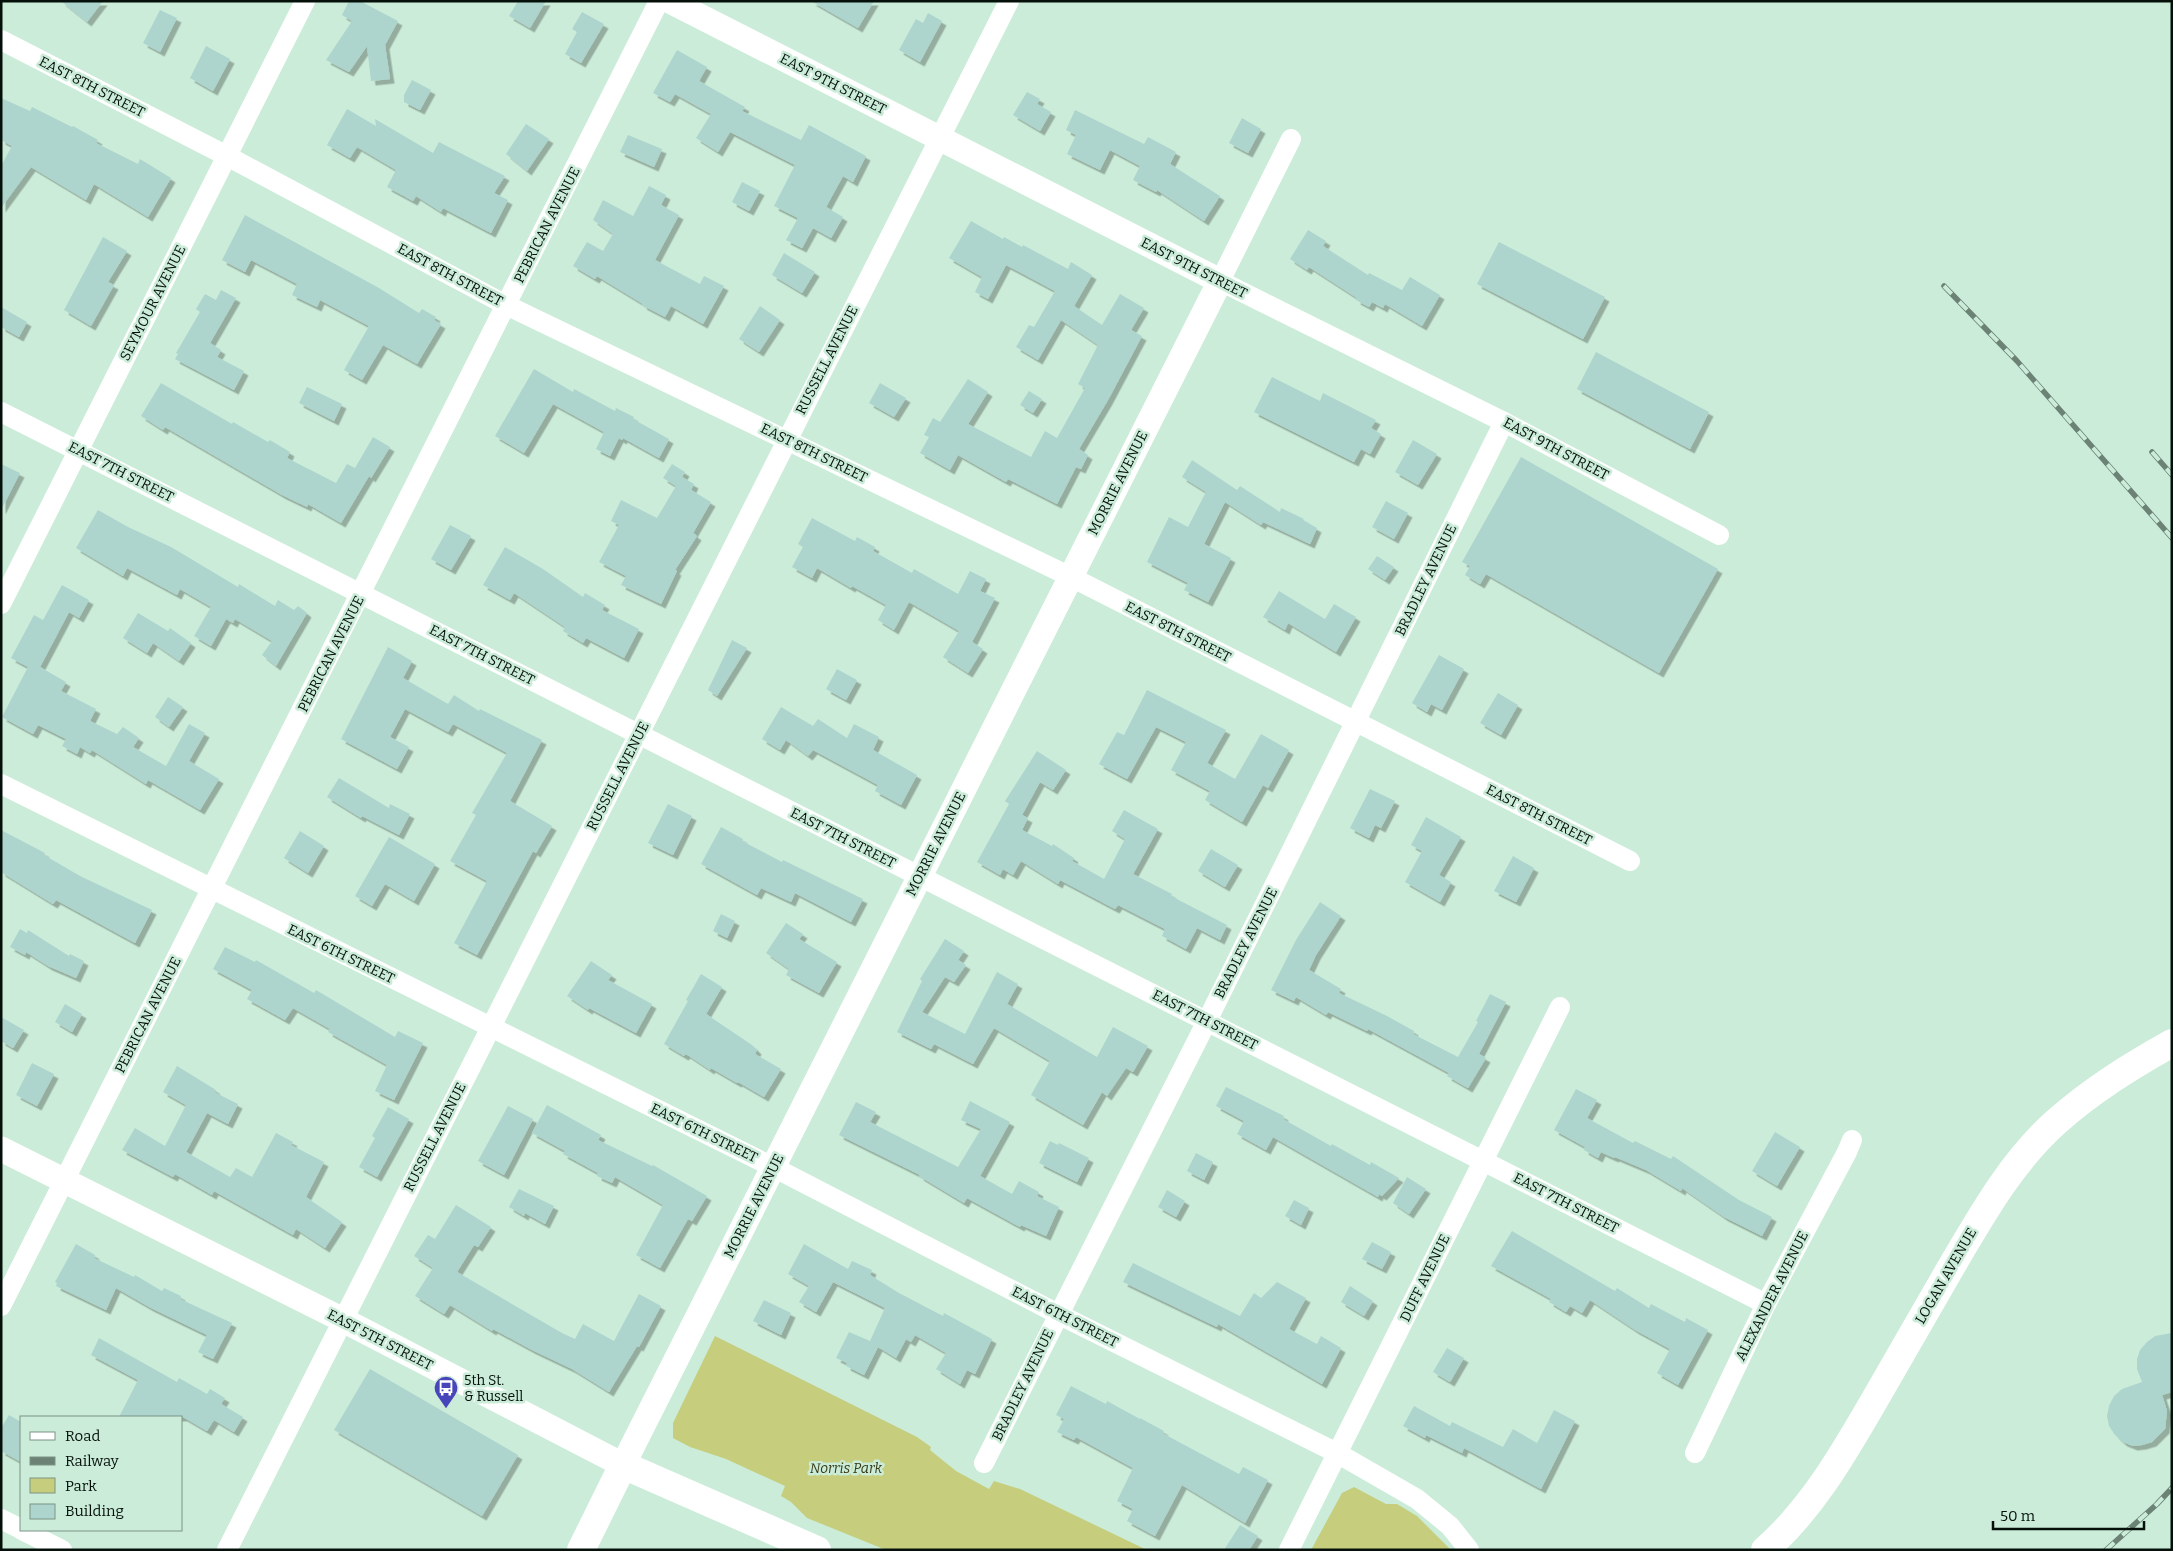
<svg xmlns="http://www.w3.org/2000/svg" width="2173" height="1551" viewBox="0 0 2173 1551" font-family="Bitter,serif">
<defs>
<filter id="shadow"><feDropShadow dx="4.5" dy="4.5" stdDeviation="0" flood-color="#0004"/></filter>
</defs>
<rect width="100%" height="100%" fill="#cbecd9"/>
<!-- green -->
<g fill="#c6ce7d">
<path d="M715,1336l202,101 14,10 -1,3 26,21 33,18 5,-8 26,8 127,61h-261l-79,-32 -16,-16 -10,-6 4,-10 -59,-27 -36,-12 -17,-9v-15z"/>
<path d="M1354,1487l32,17h11l20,12 34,34h-140l31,-57z"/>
</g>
<!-- building -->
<g fill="#add5ce" filter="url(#shadow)">
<path d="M61,1h42l-16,21z"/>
<path d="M349,1h11l38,20 -13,24 5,34 -19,2 -4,-35 -18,26 -23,-12 26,-39 -10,-6z"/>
<path d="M518,1h28l-16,27 -21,-12z"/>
<path d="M811,1h63l-16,27z"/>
<path d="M160,10l17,8 -17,34 -17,-9z"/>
<path d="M582,12l22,12 -23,39 -16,-9 12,-22 -5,-3z"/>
<path d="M928,13l14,8 -22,41 -21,-12 17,-31 7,4z"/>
<path d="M206,46l24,13 -17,32 -23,-13z"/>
<path d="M677,50l30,17 -8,14 46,26 -3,4 59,29 8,-15 57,31 -13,26 -10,-6 -17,31 17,10 -12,21 -18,-10 -11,20 -16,-8 12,-22 -24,-12 21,-41 -65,-33 -12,20 -22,-14 15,-24 -36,-20 -5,8 -17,-9z"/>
<path d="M412,80l19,10 -11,20 -16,-8v-7z"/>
<path d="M1027,92l13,7 -3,5 14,8 -11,19 -27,-16z"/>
<path d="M1,98l29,13 2,-4 40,20 1,-1 25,14 -2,3 42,21 2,-5 31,19 -23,39 -54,-33 -8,16 -55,-33 -30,41v-42l11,-20 -11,-6z"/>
<path d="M347,109l29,17 -1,-7 58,34 6,-11 66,34 -11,17 14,7 -17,33 -48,-25 -2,4 -25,-16 -3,5 -26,-14 9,-17 -39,-23 -7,11 -23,-13z"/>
<path d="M1075,110l69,34 4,-7 28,15 -6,12 50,32 -16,25 -47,-31 -1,2 -23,-12 7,-14 -30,-16 -10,20 -33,-16 9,-19 -10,-5z"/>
<path d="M1242,118l19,11 -13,24 -19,-10z"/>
<path d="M526,124l23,15 -22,32 -21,-17z"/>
<path d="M628,135l34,14 -8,18 -34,-15z"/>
<path d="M742,182l18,9 -11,20 -17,-9z"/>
<path d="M649,186l17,9 -5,10 18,10 -24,45 45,24 4,-8 20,10 -21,38 -32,-18 -6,11 -23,-12 1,-1 -46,-28 -2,3 -22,-13 14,-24 16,9 10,-17 -20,-14 10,-20 30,16z"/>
<path d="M245,215l134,73 40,25 3,-4 14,8 -2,3 7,4 -24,40 -34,-19 -21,35 -18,-10 25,-44 -49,-26 -3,7 -25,-12 5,-11 -46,-24 -6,12 -23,-12z"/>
<path d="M971,221l32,18 1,-2 18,10 1,-2 45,24 3,-7 21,13 -18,31 28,19 18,-31 24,14 -13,22 11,6 -34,64 -29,49 9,6 -7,14 -5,-2 -19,37 -49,-25 -2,3 -48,-27 -8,15 -30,-17 9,-16 -5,-2 9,-17 7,4 28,-43 20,13 -20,32 63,33 14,-26 12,7 28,-50 -7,-4 20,-39 -37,-25 -23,40 -22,-13 13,-22 5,2 21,-36 -49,-26 -18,34 -13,-7 7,-15 -33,-19z"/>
<path d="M1308,230l18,11 -3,5 45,29 1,-2 33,17 8,-13 30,18 -18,31 -37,-22 -2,4 -11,-6 -3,5 -13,-7 1,-2 -48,-31 -2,3 -17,-11z"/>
<path d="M103,237l24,14 -19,31 6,3 -23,41 -27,-16z"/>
<path d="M1499,242l106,55 -22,42 -106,-55z"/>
<path d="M784,253l31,19 -13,21 -30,-18z"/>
<path d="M221,290l15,8 -26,45 11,7 -4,7 27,14 -10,19 -59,-31 3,-5 -2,-1 24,-41 -4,-3 9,-15 11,6z"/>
<path d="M760,306l20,14 -21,32 -20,-13z"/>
<path d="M1,307l26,15 -8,15 -18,-10z"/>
<path d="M1596,352l113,60 -19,37 -113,-60z"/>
<path d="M534,369l39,23 1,-3 41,22 1,-3 18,9 -1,2 36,20 -10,19 -36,-20 -1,2 -3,-2 -9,18 -14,-7 8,-17 -51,-28 -29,49 -29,-17z"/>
<path d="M1272,377l48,24 3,-8 53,27 -5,8 10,6 -11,20 -9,-5 -7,13 -100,-50z"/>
<path d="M161,383l71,41 1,-2 35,20 2,-2 20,12 -3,6 49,25 11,-19 8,4 18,-31 17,10 -19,31 -2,-2 -28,47 -33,-19 -1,3 -25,-12 -117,-68 -2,3 -22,-14z"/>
<path d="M880,383l26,15 -12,19 -25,-14z"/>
<path d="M307,387l35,17 -8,17 -35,-18z"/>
<path d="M1029,391l13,8 -9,14 -13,-8z"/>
<path d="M1413,440l24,14 -19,31 -23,-13z"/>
<path d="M1521,457l197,112 -59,104 -173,-99 -6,10 -15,-9 5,-9 -8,-4z"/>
<path d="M1192,460l45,30 3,-4 40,26 1,-4 23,11 -1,1 14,8 -7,16 -47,-22 -2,3 -36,-23 -21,42 27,14 -23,44 -24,-12 4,-7 -41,-21 22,-45 19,10 18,-35 -24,-15z"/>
<path d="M1,464l19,9 -19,37z"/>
<path d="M672,464l13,8 -3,5 12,7 -3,6 20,12 -18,31 4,3 -22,34 2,1 -16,33 -40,-19 5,-9 -27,-14 20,-37 -8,-4 10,-21 36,18 19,-32 -13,-8z"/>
<path d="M1386,501l22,12 -14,26 -22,-12z"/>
<path d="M98,510l30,17 43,20 67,40 1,-3 36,22 3,-6 16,10 4,-4 9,7 -31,53 -14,-11 10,-14 -37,-22 -2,4 -7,-4 -15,27 -17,-10 17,-29 -31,-18 -3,6 -50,-27 -4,8 -47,-28z"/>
<path d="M812,518l43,23 2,-4 18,10 -2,4 39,22 2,-4 44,25 12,-23 16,8 -6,12 15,7 -23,44 11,7 -15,24 -25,-16 16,-26 -50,-29 -15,28 -16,-10 8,-15 -34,-19 -1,2 -34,-20 -5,10 -20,-11 11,-20 -5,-3z"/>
<path d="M450,525l21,11 -20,34 -20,-11z"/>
<path d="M505,547l38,22 40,28 2,-4 20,12 -3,5 37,19 -15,29 -38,-20 -3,5 -20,-12 2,-4 -51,-34 -4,7 -27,-15z"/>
<path d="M1377,556l17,11 -9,13 -17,-11z"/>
<path d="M62,585l27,15 -10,18 -10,-6 -29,55 26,15 -5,9 35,18 -6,12 27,13 6,-7 16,11 -6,9 33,19 23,-42 16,9 -16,28 30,18 -19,31 -52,-30 -2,4 -54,-34 -2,3 -10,-6 -3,7 -15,-8 4,-7 -28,-14 -5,9 -31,-17 26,-50 -17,-9 23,-43 9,5z"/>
<path d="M1279,591l46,28 9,-15 22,13 -20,35 -48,-29 -3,7 -22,-13z"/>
<path d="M138,613l30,18 2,-3 21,15 -12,18 -26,-18 -6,10 -24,-15z"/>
<path d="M732,640l15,8 -30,48 -9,-6z"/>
<path d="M388,647l24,14 -9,17 45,26 6,-9 25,16 1,-2 62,31 -32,61 42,25 -16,27 -3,-2 -56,104 -23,-12 33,-62 -37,-20 26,-46 -4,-2 35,-60 -54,-29 -5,8 -43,-23 -15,28 19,10 -12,22 -56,-30z"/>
<path d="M1439,655l25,14 -22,41 -11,-6 -4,8 -15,-9z"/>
<path d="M837,669l20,11 -11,20 -20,-11z"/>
<path d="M1147,690l79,40 -19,33 28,16 26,-45 28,16 -21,38 -5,-3 -21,37 -37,-22 5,-9 -39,-21 15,-28 -30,-15 -29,52 -28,-15 18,-32 7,3z"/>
<path d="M1498,693l20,12 -17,30 -21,-12z"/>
<path d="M168,697l15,10 -14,20 -14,-10z"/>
<path d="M781,707l32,19 5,-7 29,19 7,-14 25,13 -6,13 44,25 -16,30 -26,-14 3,-6 -65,-35 -5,6 -22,-16 -6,10 -18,-11z"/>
<path d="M1037,751l29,19 -13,20 -13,-8 -18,33 6,3 -6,12 30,16 1,-2 21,14 -2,3 32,18 21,-40 -13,-8 12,-21 34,19 -25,45 39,20 -1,2 56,29 -7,15 -23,-12 -11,21 -24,-13 3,-7 -47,-24 -3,4 -55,-29 -2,4 -37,-23 -8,14 -10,-6 -3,6 -23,-13 32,-58 -4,-3z"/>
<path d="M339,778l50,30 1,-4 20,10 -11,21 -37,-19 -1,2 -34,-21z"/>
<path d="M1370,789l25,12 -14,27 -6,-3 -6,13 -19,-10z"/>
<path d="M668,804l24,12 -19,39 -25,-12z"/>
<path d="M1426,817l35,20 -22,38 12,7 -11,20 -35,-20 17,-31 -11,-6z"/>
<path d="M721,827l22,12 -1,2 40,21 1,-2 80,39 -12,23 -56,-29 -4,9 -30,-14 -4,7 -56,-31z"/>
<path d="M1,830l44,23 -1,2 36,21 72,34 -17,33 -79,-43 -3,4 -52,-32z"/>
<path d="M300,831l24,15 -16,27 -24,-15z"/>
<path d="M389,837l46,27 -21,37 -29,-17 -13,22 -17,-10z"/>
<path d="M1211,849l27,16 -13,22 -27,-16z"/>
<path d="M1513,856l21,12 -18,34 -22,-11z"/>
<path d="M1320,902l21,14 -25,39 -7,15 32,19 -2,4 48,23 27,15 -1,3 45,23 20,-35 -2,-1 14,-27 16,8 -27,52 7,4 -18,30 -21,-12 2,-3 -81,-44 -1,2 -39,-19 -2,3 -30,-18 -2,4 -23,-11 25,-50z"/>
<path d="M721,914l14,7 -8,17 -14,-7z"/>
<path d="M786,923l17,11 -4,5 38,23 -18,31 -33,-18 3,-6 -23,-16z"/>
<path d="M20,929l7,4 1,-3 41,26 1,-2 14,7 -8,17 -28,-12 -22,-14 -1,3 -15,-8z"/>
<path d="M945,939l19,12 -6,9 8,5 -12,17 -9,-5 -23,35 43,22 32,-62 21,12 -11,20 90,53 16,-30 35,19 -15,26 -7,-4 -19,28 -5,-4 -19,33 -52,-30 19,-34 -56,-33 -21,36 -39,-20 -3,5 -34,-17 25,-51 -2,-2z"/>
<path d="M225,947l30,15 1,-2 58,33 2,-3 79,47 3,-6 25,12 -29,57 -19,-9 12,-26 -59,-33 2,-3 -37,-21 -8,12 -38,-21 5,-9 -39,-21z"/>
<path d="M591,961l21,14 -4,5 44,24 -16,29 -47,-25 -1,2 -21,-14z"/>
<path d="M701,974l21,13 -16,27 46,31 5,5 -2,4 26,15 -17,28 -26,-15 -1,1 -26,-15 -1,2 -24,-16 -2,2 -20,-12 24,-43 -2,-1z"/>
<path d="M65,1004l17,10 -10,18 -17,-10z"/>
<path d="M1,1017l23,13 -11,18 -12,-7z"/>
<path d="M32,1063l22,11 -17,32 -21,-11z"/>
<path d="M177,1066l39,24 -2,2 24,12 -10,20 -21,-11 -21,39 44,25 6,-9 16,9 24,-44 17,9 -2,3 33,17 -18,35 36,25 -17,26 -29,-19 -3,6 -79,-44 -2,4 -37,-21 -2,3 -51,-27 13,-22 30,18 21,-41 -23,-13z"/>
<path d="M1226,1087l58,29 -1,3 48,27 1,-2 38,21 1,-3 28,16 -17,18 -3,-2 -1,3 -105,-60 -7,13 -29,-16 7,-13 -28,-15z"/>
<path d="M1576,1089l21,11 -10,18 46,25 2,-2 36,18 2,-3 66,44 33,17 -10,19 -38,-19 -42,-29 -1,3 -35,-21 -31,-13 -1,1 -13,-6 -3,6 -14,-8 1,-3 -31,-17z"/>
<path d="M970,1101l40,21 -30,54 32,18 7,-13 20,11 -2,4 22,11 -13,29 -25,-11 -1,2 -53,-29 -3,5 -45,-27 1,-1 -81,-40 17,-33 20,10 -6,10 88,45 23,-38 -20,-9z"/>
<path d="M547,1105l54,30 -3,5 54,26 1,-1 54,31 -15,25 -4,-2 -28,49 -24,-13 27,-50 -48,-28 -3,6 -15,-7 1,-3 -35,-19 2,-3 -33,-18z"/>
<path d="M508,1106l25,13 -29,56 -26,-14z"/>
<path d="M388,1107l21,12 -32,58 -18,-10 16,-29 -3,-2z"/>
<path d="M1775,1132l25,15 -23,39 -25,-15z"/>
<path d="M1050,1141l8,4 1,-2 30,15 -12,24 -38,-19z"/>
<path d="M1196,1153l17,9 -9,18 -17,-9z"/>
<path d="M1407,1177l19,12 -17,25 -16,-11z"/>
<path d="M519,1189l35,17 -9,18 -20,-11 -1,3 -15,-9z"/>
<path d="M1167,1190l18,11 -9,16 -18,-10z"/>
<path d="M1294,1200l15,8 -8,17 -16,-9z"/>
<path d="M456,1205l35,22 -13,20 -4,-2 -17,27 105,61 13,6 8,-15 31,17 25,-47 22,12 -22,41 -2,-1 -28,46 -37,-23 -40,-19 -39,-21 -1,2 -42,-26 -6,9 -29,-18 18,-28 -19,-12 14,-21 7,4z"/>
<path d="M1512,1231l103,60 2,-3 32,20 2,-4 34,18 1,-4 22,12 -30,55 -21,-12 13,-24 -35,-19 -45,-30 -8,13 -12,-7 -4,6 -17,-10 2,-3 -60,-33z"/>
<path d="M1372,1242l19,10 -9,17 -20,-10z"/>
<path d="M76,1244l19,11 -1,3 40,19 1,-2 27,16 2,-3 17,8 -1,3 52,24 -19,36 -15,-7 9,-17 -56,-27 -35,-20 -10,22 -50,-24 1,-3 -2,-1z"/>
<path d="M804,1244l44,25 4,-8 20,9 -2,5 29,18 44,23 1,-3 48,26 -17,35 -8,-4 -7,14 -24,-15 10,-16 -31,-18 -4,7 -5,-3 -10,19 -18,-11 -14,28 -18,-9 1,-3 -11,-5 13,-26 21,9 15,-33 -52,-26 -17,30 -17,-10 10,-16 -21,-12z"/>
<path d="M1133,1263l107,53 14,-23 7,5 16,-16 29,16 -17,31 28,15 4,-8 20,12 -19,36 -104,-60 -1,3 -94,-45z"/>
<path d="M1350,1286l23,15 -9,15 -23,-14z"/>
<path d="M764,1300l27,13 -10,22 -28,-14z"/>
<path d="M2172,1333v59l-10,3 5,16 -2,18 -13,13 -10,3 -9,1 -10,-4 -8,-7 -6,-9 -2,-10 2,-10 5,-10 8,-7 20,-7 -5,-13v-10l3,-9 7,-8 8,-6z"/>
<path d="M99,1338l78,44 2,-4 28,16 3,-5 15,9 -4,6 22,13 -9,15 -20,-12 -7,11 -24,-14h-64l19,-37 -47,-25z"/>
<path d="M1447,1348l17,10 -14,24 -17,-10z"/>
<path d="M370,1369l148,86 -36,61 -148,-86z"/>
<path d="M1071,1386l35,18 1,-3 33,18v-1l24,13 -2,2 77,41 4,-7 25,13 -23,43 -63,-38 -27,51 -28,-15 6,-12 -16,-8 16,-33 -57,-31 -2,3 -17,-8 7,-13 -8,-4z"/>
<path d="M1414,1406l36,20 2,-4 51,25 10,-18 24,14 17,-33 21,11 -34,68 -77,-41 -2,5 -36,-18 -1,3 -22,-12z"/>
<path d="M9,1415l12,7v40l-20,-11v-23z"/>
<path d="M1240,1525l18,11 -9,14h-25z"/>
</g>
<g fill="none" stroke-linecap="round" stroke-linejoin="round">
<!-- minor -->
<g stroke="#fff" stroke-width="20">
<path d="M1,40l226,116 279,149 565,272 559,284"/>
<path d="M1291,139l-71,142 284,141 215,113"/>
<path d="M1,412l1765,892"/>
<path d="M1,604l304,-603"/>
<path d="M1,784l772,383 285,147 279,139 80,46 33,27 19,24"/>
<path d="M1,1306l658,-1305"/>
<path d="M1695,1453l71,-149 81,-152 5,-12"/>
<path d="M984,1463l223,-442 297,-599"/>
<path d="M1,1519l20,10"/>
<path d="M22,1530l40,20"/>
<path d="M227,1550l782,-1549"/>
<path d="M1289,1550l271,-543"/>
</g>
<!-- tertiary -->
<path stroke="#fff" stroke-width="25" d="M1,1149l342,171 280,145 597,-1184 -550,-280"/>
<!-- secondary -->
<g stroke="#fff" stroke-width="28">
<path d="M581,1550l42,-85 194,85"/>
<path d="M1765,1550c49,-43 81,-101 113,-156 24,-42 48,-83 72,-125 30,-51 61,-107 106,-147 36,-32 75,-56 116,-79"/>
</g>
<defs>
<g id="rail">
<path d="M1944,286l73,75 155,177"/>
<path d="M2152,452l20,23"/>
<path d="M2106,1550l51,-46 15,-16"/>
</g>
</defs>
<!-- rail casing -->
<use href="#rail" stroke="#6b8275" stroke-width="5.5"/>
<!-- rail -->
<use href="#rail" stroke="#cbecd9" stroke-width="4" stroke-dasharray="11" stroke-linecap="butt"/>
</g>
<!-- icons -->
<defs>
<symbol id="bus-pin" viewBox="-11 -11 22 30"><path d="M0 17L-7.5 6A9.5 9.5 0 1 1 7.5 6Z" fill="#4845bb" stroke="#cbecd9"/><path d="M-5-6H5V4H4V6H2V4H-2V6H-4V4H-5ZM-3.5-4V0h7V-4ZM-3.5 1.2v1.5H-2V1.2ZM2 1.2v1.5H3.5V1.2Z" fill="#fff"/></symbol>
</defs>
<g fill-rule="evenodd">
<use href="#bus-pin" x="432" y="1374" width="28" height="38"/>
</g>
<g text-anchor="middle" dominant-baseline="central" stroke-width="5" stroke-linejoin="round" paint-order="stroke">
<!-- street labels -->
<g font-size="14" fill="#05100a" stroke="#cbecd9">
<text transform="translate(833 84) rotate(27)">EAST 9TH STREET</text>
<text transform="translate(92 87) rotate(27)">EAST 8TH STREET</text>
<text transform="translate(547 225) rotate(-63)">PEBRICAN AVENUE</text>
<text transform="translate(1194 268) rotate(27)">EAST 9TH STREET</text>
<text transform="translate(450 275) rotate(28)">EAST 8TH STREET</text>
<text transform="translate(153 303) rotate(-63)">SEYMOUR AVENUE</text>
<text transform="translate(827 360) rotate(-63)">RUSSELL AVENUE</text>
<text transform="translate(1556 449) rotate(28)">EAST 9TH STREET</text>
<text transform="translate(814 453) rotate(26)">EAST 8TH STREET</text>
<text transform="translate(121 472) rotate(27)">EAST 7TH STREET</text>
<text transform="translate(1118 483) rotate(-63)">MORRIE AVENUE</text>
<text transform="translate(1426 580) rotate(-64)">BRADLEY AVENUE</text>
<text transform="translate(1178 632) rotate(27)">EAST 8TH STREET</text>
<text transform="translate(331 654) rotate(-63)">PEBRICAN AVENUE</text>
<text transform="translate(482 655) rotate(27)">EAST 7TH STREET</text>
<text transform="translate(618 776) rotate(-63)">RUSSELL AVENUE</text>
<text transform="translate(1539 815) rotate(27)">EAST 8TH STREET</text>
<text transform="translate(843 838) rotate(27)">EAST 7TH STREET</text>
<text transform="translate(936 844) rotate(-63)">MORRIE AVENUE</text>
<text transform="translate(1246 943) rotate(-63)">BRADLEY AVENUE</text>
<text transform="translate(341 954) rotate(26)">EAST 6TH STREET</text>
<text transform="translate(148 1015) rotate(-63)">PEBRICAN AVENUE</text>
<text transform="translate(1205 1020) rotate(27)">EAST 7TH STREET</text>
<text transform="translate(704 1133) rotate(26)">EAST 6TH STREET</text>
<text transform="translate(435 1137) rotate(-63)">RUSSELL AVENUE</text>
<text transform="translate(1566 1203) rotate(27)">EAST 7TH STREET</text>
<text transform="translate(754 1206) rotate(-63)">MORRIE AVENUE</text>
<text transform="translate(1946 1276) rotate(-60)">LOGAN AVENUE</text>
<text transform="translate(1425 1278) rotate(-64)">DUFF AVENUE</text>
<text transform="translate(1772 1296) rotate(-63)">ALEXANDER AVENUE</text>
<text transform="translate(1065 1317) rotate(27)">EAST 6TH STREET</text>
<text transform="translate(380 1340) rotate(27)">EAST 5TH STREET</text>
<text transform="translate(1023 1385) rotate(-64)">BRADLEY AVENUE</text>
</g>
<!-- poi labels -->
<g font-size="14" fill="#05100a" stroke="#cbecd9" text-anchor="start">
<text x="464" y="1380">5th St.<tspan x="464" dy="16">&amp; Russell</tspan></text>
</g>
<!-- park labels -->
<g font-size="14" font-style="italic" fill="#383b15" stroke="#cbecd9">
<text x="846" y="1468">Norris Park</text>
</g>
</g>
<!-- border -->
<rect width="2173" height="1551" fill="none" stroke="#05100a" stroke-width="5"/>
<!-- legend -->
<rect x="20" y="1416" width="162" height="115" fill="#cbecd9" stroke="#7c9486"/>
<rect x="30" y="1432" width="25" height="8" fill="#ffffff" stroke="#7c9486"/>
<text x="65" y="1441" font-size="15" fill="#05100a">Road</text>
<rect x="30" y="1457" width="25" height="8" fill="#6b8275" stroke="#7c9486"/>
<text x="65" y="1466" font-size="15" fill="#05100a">Railway</text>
<rect x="30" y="1478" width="25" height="15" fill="#c6ce7d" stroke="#7c9486"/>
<text x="65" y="1491" font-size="15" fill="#05100a">Park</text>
<rect x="30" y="1504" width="25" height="15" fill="#add5ce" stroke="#7c9486"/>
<text x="65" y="1516" font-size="15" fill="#05100a">Building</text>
<!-- scale -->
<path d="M1993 1521v8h151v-8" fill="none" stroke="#05100a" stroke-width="2.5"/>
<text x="2000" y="1521" font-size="15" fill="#05100a" stroke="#cbecd9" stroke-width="4" paint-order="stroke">50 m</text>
</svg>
